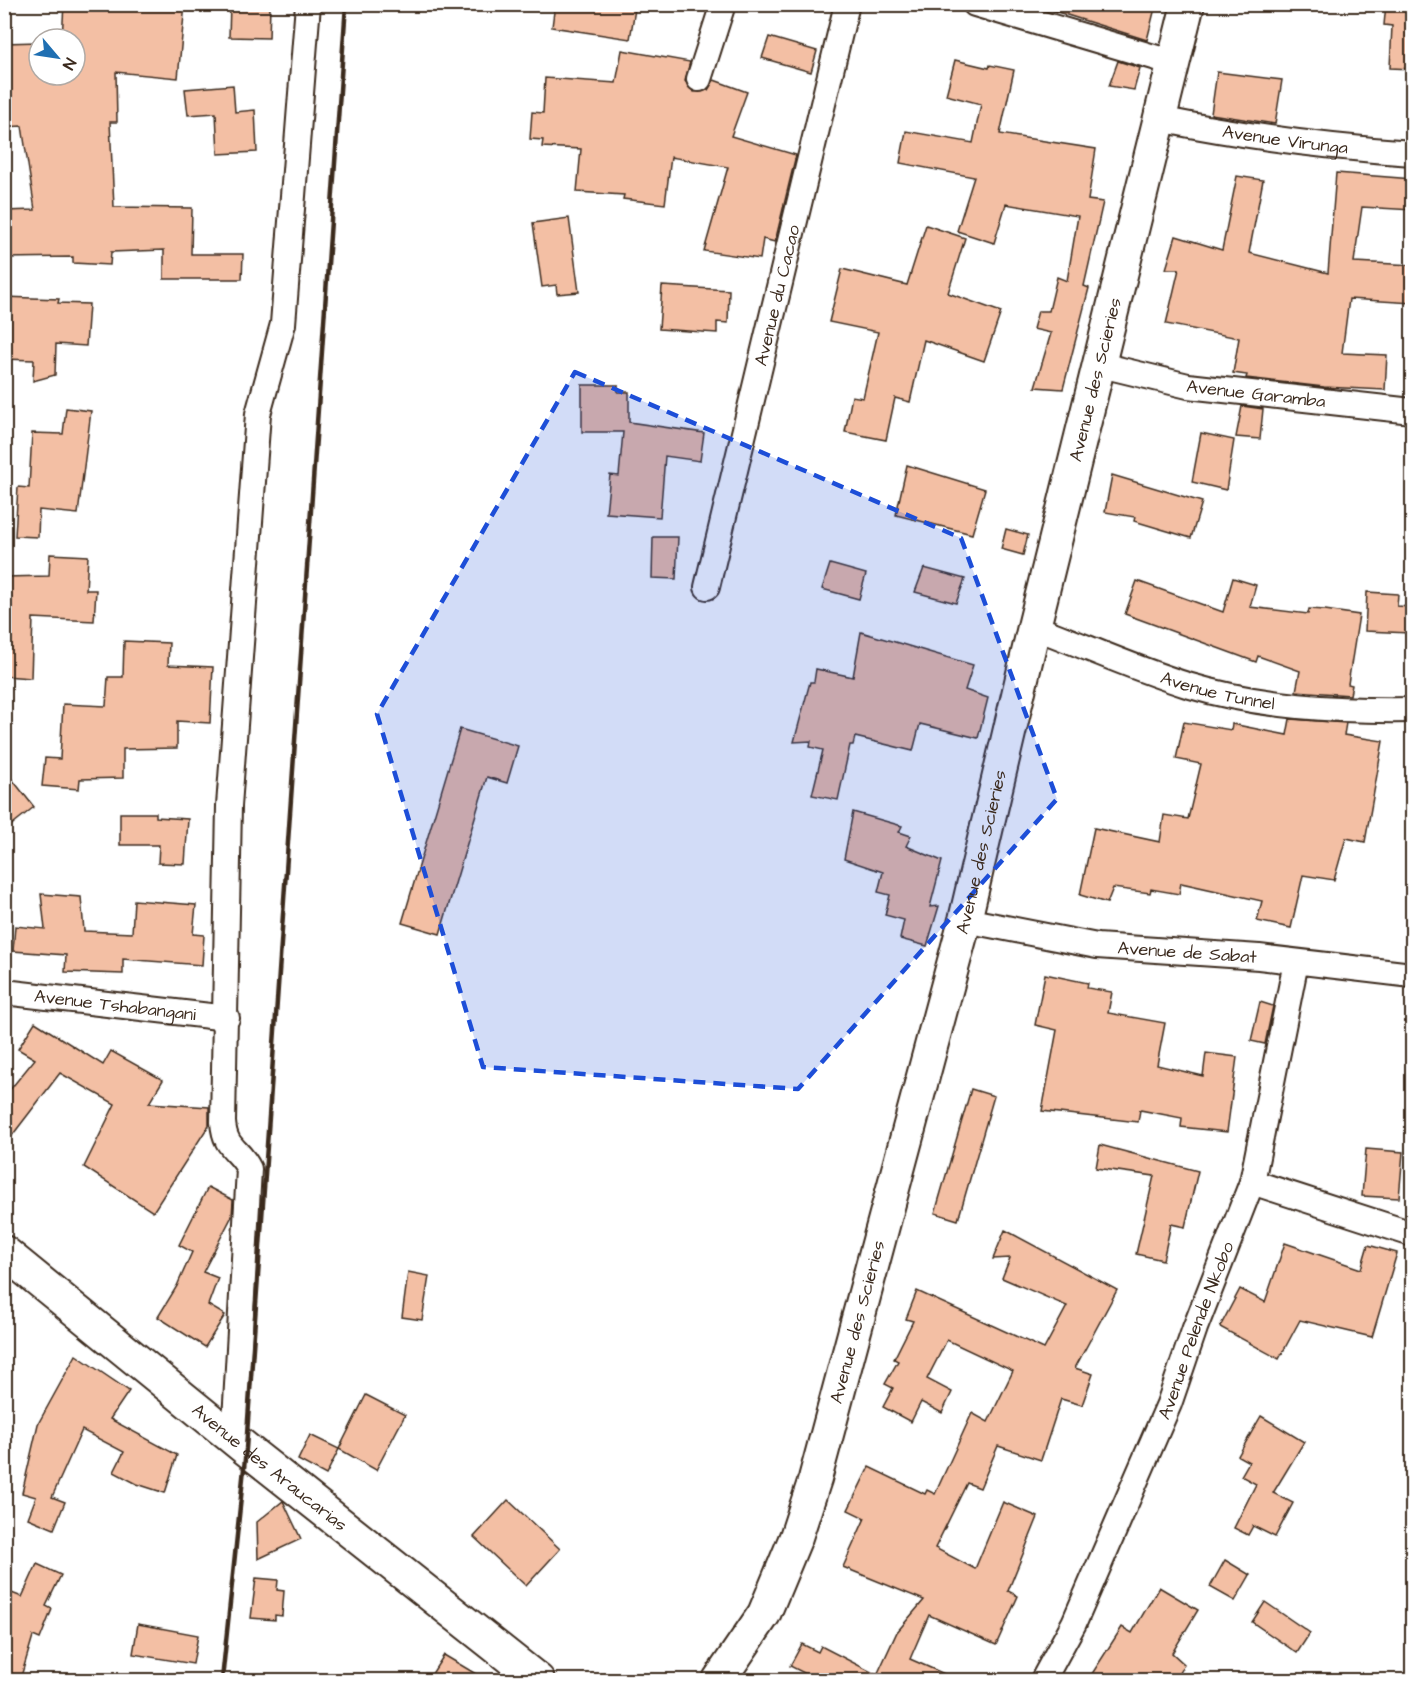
<svg xmlns="http://www.w3.org/2000/svg" width="1417" height="1685" viewBox="0 0 1417 1685" font-family="'Architects Daughter',sans-serif">
<rect width="100%" height="100%" fill="#fff"/>
<filter id="ink" filterUnits="userSpaceOnUse"><feTurbulence type="fractalNoise" baseFrequency=".0167" numOctaves="2"/><feDisplacementMap in="SourceGraphic" scale="12" xChannelSelector="R" yChannelSelector="G"/><feConvolveMatrix kernelMatrix="1 2 1 2 8 2 1 2 1" color-interpolation-filters="sRGB"/></filter>
<g filter="url(#ink)">
<!-- building -->
<g fill="#f3bfa4" stroke="#3b2a1e" stroke-width="1.5">
<path d="M64,4h121l-7,74 -62,-6 1,50h-7l4,85 78,1 -1,46h52l-1,25h-78v-29l-53,2 -1,13 -37,-2v-6l-69,1v-47l31,-1 -13,-84 -18,1v-84l35,-1v33h36v-36h-13z"/>
<path d="M555,4h55l25,5 -5,30 -78,-12z"/>
<path d="M1032,4h124l-9,36z"/>
<path d="M1386,4h27v65l-23,-1 2,-42 -8,-1z"/>
<path d="M230,5l40,1 -1,32 -40,-1z"/>
<path d="M769,37l48,14 -6,21 -49,-14z"/>
<path d="M622,50l68,12 -5,19 9,11 14,-2 6,-10 33,12 -16,44 65,19 -21,87 -12,-3 -3,20 -56,-8 24,-84 -57,-10 -6,47 -42,-5 1,-4 -47,-3 4,-43 -39,-2 1,-7 -13,-1 2,-27 11,1 2,-35 71,5z"/>
<path d="M955,60l34,8 1,-3 24,5 -14,64 96,15 -8,51 15,2 -19,84 5,2 -26,101 -28,-2 16,-54 -18,-4 5,-18h11l8,-34 10,4 11,-65 -72,-12 -12,39 -37,-12 17,-54 -74,-14 6,-32 67,12 8,-39 -35,-9z"/>
<path d="M1118,61l22,7 -6,22 -25,-4z"/>
<path d="M1217,72l65,8 -7,44 -64,-10z"/>
<path d="M233,85l2,27 20,-2 2,42 -39,2 -2,-41 -28,2 -3,-26z"/>
<path d="M1336,173l77,6v31l-51,-3 -8,55 59,3v38l-64,-4 -7,54 45,2 -2,35 -61,-3 -78,-9 1,-3 -14,-2 6,-35 -73,-14 13,-55h-13l10,-33 46,14 15,-74 26,4 -14,73 79,20z"/>
<path d="M569,218l10,74 -22,2 -1,-9 -14,2 -9,-64z"/>
<path d="M926,225l39,13 -17,55 53,19 -17,49 -60,-21 -14,62 -15,-4 -9,42 -41,-8 7,-36 11,2 15,-66 -49,-10 13,-53 65,16z"/>
<path d="M662,286l67,4 -1,33 -11,-1v11l-58,-4z"/>
<path d="M4,297l55,2 -1,4 31,1 -3,42 -30,-2 -1,31 -22,6 1,-21 -30,-1z"/>
<path d="M582,385h36v7h11v30l75,11 -4,28 -35,-5 -5,61 -54,-4 4,-38 9,1 4,-44h-41z"/>
<path d="M1242,406l21,3 -3,30 -24,-2z"/>
<path d="M66,408l25,3 -13,103 -39,-4 -1,27 -23,-1 3,-49 11,1 3,-55 31,1z"/>
<path d="M1201,433l33,7 -8,50 -34,-8z"/>
<path d="M907,465l78,24 -13,45 -76,-19z"/>
<path d="M1112,475l90,27 -11,36 -57,-17 1,-4 -30,-5z"/>
<path d="M1006,529l22,6 -5,20 -22,-6z"/>
<path d="M653,537h25l-2,42 -24,-1z"/>
<path d="M50,554l38,2 -2,34h10l-2,31 -61,-3 -2,60 -27,-2v-99l45,-1z"/>
<path d="M830,564l36,10 -7,25 -37,-10z"/>
<path d="M924,568l41,11 -9,24 -41,-11z"/>
<path d="M1233,578l23,7 -6,22 58,7 1,-5 16,1 34,5 -11,69 4,1 -2,10 -54,-4 4,-20 -42,-15 -2,6 -131,-48 12,-33 86,31z"/>
<path d="M1367,592l31,2 -1,12 15,1 -2,26 -45,-2z"/>
<path d="M861,632l112,33 -8,25 23,8 -10,40 -58,-14 -7,27 -58,-14 -2,8h-3l-12,55 -26,-5 11,-45 -13,-3 1,-6 -17,1 16,-60h4l2,-13 37,8z"/>
<path d="M124,641l45,2 -1,22 45,2 -3,56 -33,-2v27l-54,1v29l-43,1 -1,10 -37,-3 3,-28 15,1 3,-55 43,2 2,-29h15z"/>
<path d="M1290,719l56,4 -2,12 39,6 -18,101 -19,-4 -12,42 -31,-5 -12,53 -34,-7 5,-20 -81,-18 -2,11 -28,-5 -1,4 -37,-5 -6,15 -27,-8 14,-67 66,14 4,-27 24,4 13,-55 -25,-5 8,-37 47,8 1,-6 55,11z"/>
<path d="M460,729l58,17 -11,37 -20,-6 -47,157 -38,-11z"/>
<path d="M4,769l30,38 -30,24z"/>
<path d="M853,812l49,14 -3,6 12,4 -5,10 36,15 -12,46 9,-1 -12,40 -27,-7 4,-19 -19,-5 5,-20 -12,-3 5,-20 -39,-13z"/>
<path d="M120,813h36v4l32,2 -3,45 -27,-1 1,-18h-39z"/>
<path d="M41,894l40,3 3,34 48,2 2,-33 62,5 -3,29 11,1 -2,30 -79,-6v15l-58,-2 1,-17 -53,-4 2,-25 30,3z"/>
<path d="M1045,974l43,9 -1,5 25,4 -4,21 57,10 -8,42 46,11 3,-23 31,4 -10,75 -46,-5 1,-9 -42,-8 -2,12 -96,-11 15,-81 -22,-5z"/>
<path d="M1260,1002l13,4 -8,38 -14,-3z"/>
<path d="M35,1022l68,43 8,-14 52,29 -14,23 60,4v18l-56,87 -69,-45 31,-63 -55,-31 -56,73v-49l31,-38 -17,-10z"/>
<path d="M971,1089l23,7 -36,124 -23,-7z"/>
<path d="M1100,1145l98,26 -13,56 -14,-3 -8,36 -27,-6 18,-78 -58,-8z"/>
<path d="M1366,1149l37,3 -4,46 -37,-2z"/>
<path d="M208,1187l25,13 -1,16 -29,56 15,6 -10,27 17,10 -20,32 -47,-30 19,-31 15,-34 -13,-7z"/>
<path d="M1005,1230l112,60 -42,78 18,6 -11,31 -21,-6 -20,61 -43,-14 -18,42 -13,-5 -32,65 40,21 28,-67 35,15 -30,74 10,5 -22,49 -67,-30 -19,44 48,21h-140l-28,-14 12,-22 16,8 3,-6 56,29 20,-43 27,-32 -81,-33 22,-49 -17,-8 21,-43 56,27 2,-4 8,4 37,-81 16,9 25,-51 -66,-31 -20,39 25,13 -10,21 -21,-11 -10,20 -28,-15 10,-19 -8,-4 13,-23 -4,-2 19,-38 -7,-2 11,-28 127,58 23,-43 -65,-28 8,-20 -17,1z"/>
<path d="M1285,1243l76,26 7,-24 29,8 -25,84 -72,-17 -21,39 -59,-32 20,-38 25,13z"/>
<path d="M408,1272l21,4 -7,44 -20,-3z"/>
<path d="M76,1355l53,36 -19,28 67,36 -12,38 -28,-9 -23,-12 10,-20 -42,-22 -30,67 13,5 -11,27 -26,-11 8,-21 -14,-4 16,-69z"/>
<path d="M366,1395l39,20 -29,55 -37,-21z"/>
<path d="M1261,1416l43,26 -31,51 20,10 -18,34 -22,-11 -5,9 -14,-7 22,-44 -15,-8 8,-14 -11,-6z"/>
<path d="M310,1435l29,14 -13,26 -28,-15z"/>
<path d="M508,1500l52,49 -34,37 -52,-49z"/>
<path d="M283,1501l18,38 -43,20 -1,-37z"/>
<path d="M1225,1560l25,15 -15,26 -25,-14z"/>
<path d="M37,1564l24,11 -15,31 6,3 -12,30 -7,-3 -13,44h-16v-31l6,-22 -6,-2v-35l18,7z"/>
<path d="M256,1578l22,2 -1,10 7,1 -2,25 -7,-1v5l-24,-2z"/>
<path d="M1159,1587l39,23 -26,43 12,11 -9,16h-87l34,-53 10,6z"/>
<path d="M1265,1602l45,31 -13,20 -45,-31z"/>
<path d="M138,1624l60,11 -5,29 -60,-10z"/>
<path d="M444,1655l42,25h-58z"/>
</g>
<g fill="none" stroke-linecap="round" stroke-linejoin="round">
<defs>
<g id="minor">
<path d="M975,4l199,59"/>
<path d="M699,79l24,-75"/>
<path id="s1" d="M1159,119c84,17 167,28 253,34"/>
<path id="s2" d="M1101,365l87,21 224,25"/>
<path id="s3" d="M707,587l140,-583"/>
<path id="s4" d="M1034,627c51,19 101,42 153,58 74,22 149,26 225,25"/>
<path id="s5" d="M965,920l132,26 162,11 153,18"/>
<path id="s6" d="M4,992l223,26"/>
<path d="M1252,1182l160,52"/>
<path d="M234,1439l15,-270c-10,-21 -24,-19 -26,-47l6,-316 29,-392 25,-90 25,-320"/>
<path id="s7" d="M1043,1680l31,-57 95,-219 26,-76 57,-146 44,-220"/>
</g>
<g id="tertiary">
<path id="s8" d="M4,1252l242,197 292,231"/>
<path id="s9" d="M719,1680l45,-66 32,-77 19,-58 150,-559 69,-293 154,-623"/>
</g>
</defs>
<!-- minor casing -->
<use href="#minor" stroke="#3b2a1e" stroke-width="28"/>
<!-- tertiary casing -->
<use href="#tertiary" stroke="#3b2a1e" stroke-width="36"/>
<!-- minor -->
<use href="#minor" stroke="#fff" stroke-width="24"/>
<!-- tertiary -->
<use href="#tertiary" stroke="#fff" stroke-width="32"/>
<!-- rail -->
<path stroke="#3b2a1e" stroke-width="4.5" d="M222,1680l24,-231 100,-1445"/>
</g>
</g>
<!-- marked area -->
<path fill="#1d4ed8" fill-opacity="0.2" stroke="#1d4ed8" stroke-width="4.5" stroke-dasharray="12 8" stroke-linejoin="round" d="M575,372l386,166 96,261 -259,290 -315,-22 -106,-353z"/>
<g text-anchor="middle" dominant-baseline="central" stroke-width="4.5" stroke-linejoin="round" paint-order="stroke">
<!-- street labels -->
<g font-size="18" fill="#3b2a1e" stroke="#fff">
<text stroke="none"><textPath href="#s1" startOffset="128">Avenue Virunga</textPath></text>
<text stroke="none"><textPath href="#s3" startOffset="300">Avenue du Cacao</textPath></text>
<text stroke="none"><textPath href="#s9" startOffset="1359">Avenue des Scieries</textPath></text>
<text stroke="none"><textPath href="#s2" startOffset="158">Avenue Garamba</textPath></text>
<text stroke="none"><textPath href="#s4" startOffset="195">Avenue Tunnel</textPath></text>
<text stroke="none"><textPath href="#s9" startOffset="873">Avenue des Scieries</textPath></text>
<text stroke="none"><textPath href="#s5" startOffset="225">Avenue de Sabat</textPath></text>
<text stroke="none"><textPath href="#s6" startOffset="112">Avenue Tshabangani</textPath></text>
<text stroke="none"><textPath href="#s9" startOffset="387">Avenue des Scieries</textPath></text>
<text stroke="none"><textPath href="#s7" startOffset="382">Avenue Pelende Nkobo</textPath></text>
<text stroke="none"><textPath href="#s8" startOffset="342">Avenue des Araucarias</textPath></text>
</g>
</g>
<!-- margin -->
<rect width="1417" height="1685" fill="none" stroke="#fff" stroke-width="24"/>
<rect x="12" y="12" width="1393" height="1661" fill="none" stroke="#3b2a1e" stroke-width="2" filter="url(#ink)"/>
<!-- north arrow -->
<g transform="translate(57 57) rotate(119)"><circle r="28" fill="#ffffff" stroke="#b1aaa5" stroke-width="1.5"/>
<path d="M0-4.5L10 22L0 15L-10 22Z" fill="#1f6fb2"/>
<text y="-9" font-size="16" font-weight="bold" text-anchor="middle" fill="#3b2a1e">N</text>
</g>
</svg>
